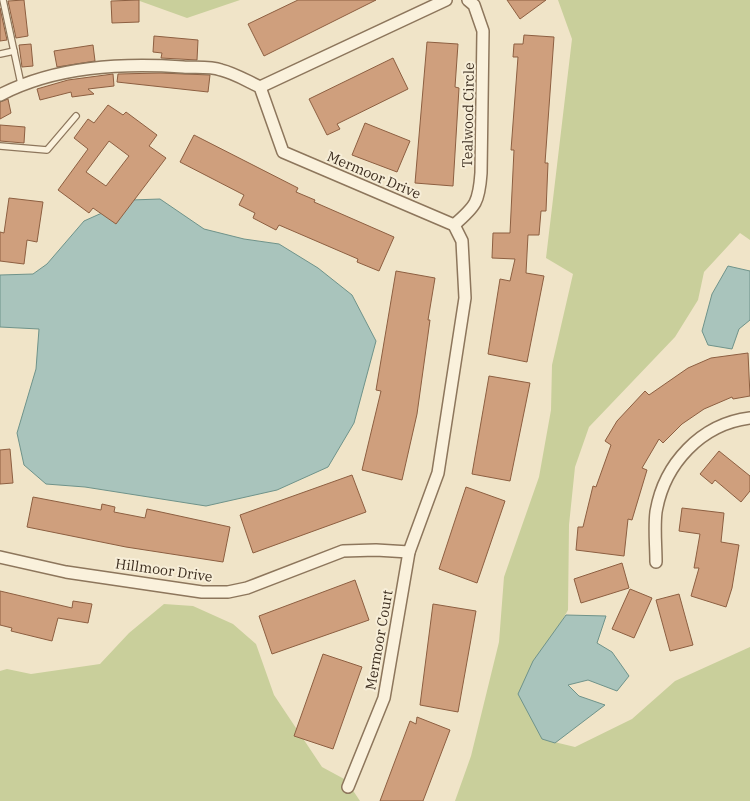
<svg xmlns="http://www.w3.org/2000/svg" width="750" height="801" viewBox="0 0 750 801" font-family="'IBM Plex Serif',serif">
<rect width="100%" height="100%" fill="#f0e4c8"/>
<!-- green -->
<g fill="#c9cf9b">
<path d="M137,0h103l-53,18z"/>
<path d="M558,0h192v240l-10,-7 -36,39 -6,28 -23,37 -86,90 -14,40 -6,58 -1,85 -9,16 -17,113 33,8 57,-28 43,-38 75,-34v154h-295l16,-45 28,-114 5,-65 35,-100 12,-67 1,-45 21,-91 -27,-16 26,-219z"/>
<path d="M164,604l29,2 40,18 23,20 18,51 48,72 24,13 14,21h-360v-130l7,-2 24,5 69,-10 29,-31z"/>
</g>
<!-- water -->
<g fill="#a9c4bc" stroke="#6f938a">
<path d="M160,199l44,30 40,10 35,5 39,24 34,27 24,46 -22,82 -26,44 -51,23 -71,16 -121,-19 -39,-3 -22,-19 -7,-32 19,-64 3,-40 -39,-2v-52l33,-1 14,-10 37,-43 47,-21z"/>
<path d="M728,266l22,5v49l-11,9 -7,20 -24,-4 -6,-14 10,-37z"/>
<path d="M566,615l40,1 -9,27 15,9 17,24 -12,15 -29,-11 -20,5 11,11 26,9 -50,38 -13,-4 -24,-45 15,-33z"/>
</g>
<!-- building -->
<g fill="#cf9f7d" stroke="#8d5f41" fill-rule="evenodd">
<path d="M24,0l4,36 -12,2 -8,-37z"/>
<path d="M139,0v22l-27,1 -1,-22z"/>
<path d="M298,0h78l-112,56 -16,-32z"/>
<path d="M507,0h39l-26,19z"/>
<path d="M0,8l7,32 -7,1z"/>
<path d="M524,35l30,2 -9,126h3l-2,48h-5l-2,24h-11l-2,38 18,3 -17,86 -39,-8 12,-75 10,2 5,-22 -23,-1 1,-25h17l4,-83h-3l7,-93h-5l1,-13h9z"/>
<path d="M154,36l44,4 -1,20 -36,-2 1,-5 -9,-1z"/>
<path d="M427,42l31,2 -3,43 4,1 -6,98 -38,-3z"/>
<path d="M31,44l2,22 -11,1 -3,-22z"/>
<path d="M93,45l2,16 -38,6 -3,-16z"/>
<path d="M393,58l15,31 -71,35 3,5 -13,6 -18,-36z"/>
<path d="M113,74l1,12 -26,3 6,5 -22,3 -1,-5 -31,8 -3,-11 31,-9z"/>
<path d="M118,74l42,-1 50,2 -2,17 -91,-10z"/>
<path d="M8,99l3,14 -11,6v-17z"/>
<path d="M108,105l15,10 3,-3 31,23 -8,11 17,12 -50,66 -23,-16 -4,5 -31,-23 30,-41 -14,-11 14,-19 6,4zM109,141l20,15 -23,30 -20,-14z"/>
<path d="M365,123l45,18 -13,31 -45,-17z"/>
<path d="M0,125l25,2 -1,16 -24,-2z"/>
<path d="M194,135l104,53 -2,4 19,8 -1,2 80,35 -15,34 -22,-9 1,-3 -79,-34 -3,5 -23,-12 2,-5 -16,-8 5,-10 -64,-33z"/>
<path d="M9,198l34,4 -6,40 -10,-2 -3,24 -24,-3v-29l4,1z"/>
<path d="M396,271l39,7 -7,42h2l-13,94 -15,66 -40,-10 19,-79 -5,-1z"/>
<path d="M748,353l2,43 -17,3 -1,-2 -28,12 -22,15 -19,19 -4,-4 -17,29 5,2 -15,50 -4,-1 -4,37 -48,-6 2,-23h5l10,-41 3,1 15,-42 -6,-4 12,-20 28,-30 4,4 39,-27 23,-10z"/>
<path d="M489,376l41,7 -20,98 -38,-7z"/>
<path d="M10,449l3,34 -13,1v-34z"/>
<path d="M719,451l31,25v15l-9,11 -26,-22 -3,4 -12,-10z"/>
<path d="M352,475l14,37 -113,41 -13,-38z"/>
<path d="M466,487l39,14 -28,82 -38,-14z"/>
<path d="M33,497l68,13 1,-6 13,3 -1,5 31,6 2,-9 83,18 -7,35 -97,-15 -99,-20z"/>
<path d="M682,508l42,5 -3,29 18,3 -7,43 -6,19 -35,-11 8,-28h-5l6,-34 -21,-3z"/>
<path d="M622,563l7,25 -48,15 -7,-24z"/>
<path d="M355,580l14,40 -97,34 -13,-38z"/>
<path d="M630,589l22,9 -18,40 -22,-9z"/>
<path d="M0,591l72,17 1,-7 19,3 -4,19 -30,-5 -6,23 -41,-10 1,-3 -12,-3z"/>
<path d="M679,594l14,51 -23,6 -14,-51z"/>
<path d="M433,604l43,7 -18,101 -38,-7z"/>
<path d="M323,654l39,13 -29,82 -39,-13z"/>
<path d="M417,717l33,13 -27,71h-43l30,-80 6,3z"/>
</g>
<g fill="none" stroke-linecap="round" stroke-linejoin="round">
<defs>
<g id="lane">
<path d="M3,0l18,84"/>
<path d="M0,54l14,-3"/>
<path d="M0,146l47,4 29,-34"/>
</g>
<g id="street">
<path d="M260,87l186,-87"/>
<path d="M0,95c56,-29 121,-32 183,-28 12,1 27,-1 38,3 13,3 26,11 39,17l23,65 171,73 8,16 3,57 -27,175 -29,79 -25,146 -36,89"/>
<path d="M454,225c22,-19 25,-23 27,-52l2,-142 -9,-26 -6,-5"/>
<path d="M0,557l66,15 136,20h26l19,-4 96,-37 33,-1 33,2"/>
<path d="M656,562c0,-16 -2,-34 0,-50 8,-48 45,-88 94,-94"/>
</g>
</defs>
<!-- lane casing -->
<use href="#lane" stroke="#8d765c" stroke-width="8"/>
<!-- street casing -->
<use href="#street" stroke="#8d765c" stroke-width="14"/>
<!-- lane -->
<use href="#lane" stroke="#faf1dc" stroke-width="5.5"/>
<!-- street -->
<use href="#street" stroke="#faf1dc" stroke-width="11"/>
</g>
<g text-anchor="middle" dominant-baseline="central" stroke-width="4" stroke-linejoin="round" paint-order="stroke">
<!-- street labels -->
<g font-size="14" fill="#3d2e20" stroke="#f7eed8">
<text transform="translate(468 115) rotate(-89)">Tealwood Circle</text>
<text transform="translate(374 175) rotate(23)">Mermoor Drive</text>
<text transform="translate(164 570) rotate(8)">Hillmoor Drive</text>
<text transform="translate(379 640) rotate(-80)">Mermoor Court</text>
</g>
</g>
</svg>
